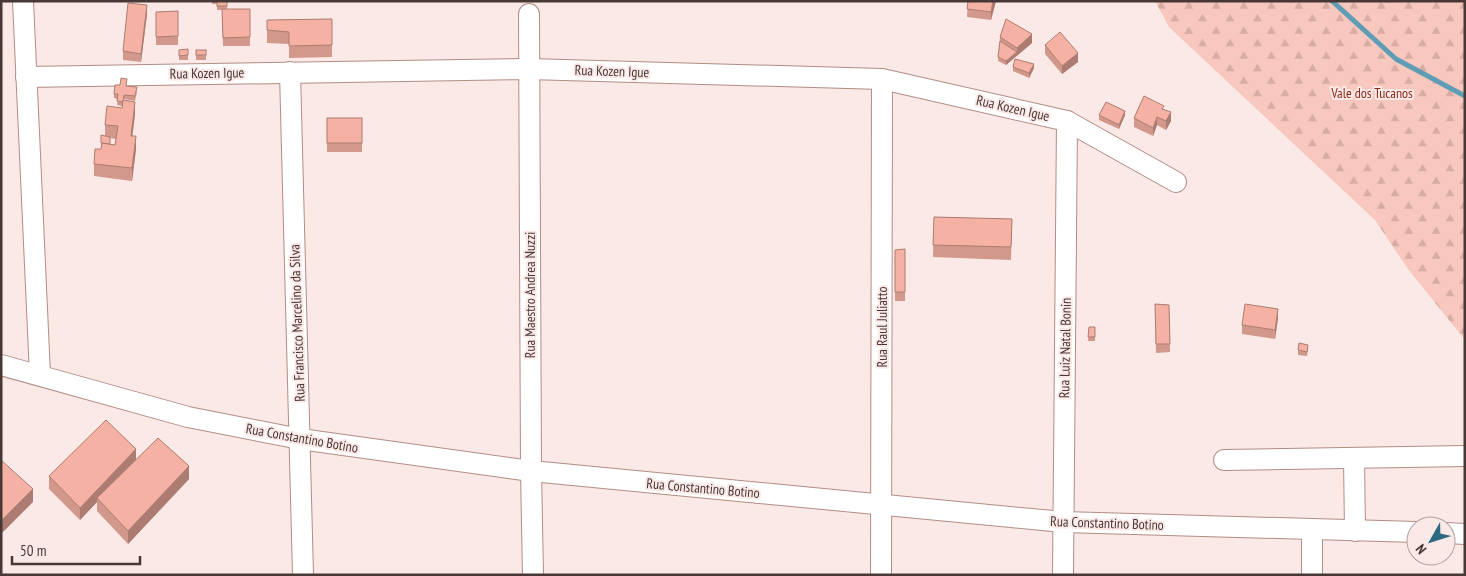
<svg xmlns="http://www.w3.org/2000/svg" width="1466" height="576" viewBox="0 0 1466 576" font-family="'PT Sans Narrow',sans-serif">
<defs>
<pattern id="forest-firs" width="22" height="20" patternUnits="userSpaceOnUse" patternTransform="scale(1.25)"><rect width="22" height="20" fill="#f8c7bd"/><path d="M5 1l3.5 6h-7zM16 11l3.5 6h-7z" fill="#d6aca3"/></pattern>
</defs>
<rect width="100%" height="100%" fill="#fae9e6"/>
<!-- forest -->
<path fill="url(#forest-firs)" d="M1155,1h310v339l-57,-71 -33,-49 -206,-193z"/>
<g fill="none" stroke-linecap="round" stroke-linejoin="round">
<!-- stream -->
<path stroke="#5f9db6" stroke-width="5" d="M1332,1l64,58 69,37"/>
<defs>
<g id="minor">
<path d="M23,1l17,374"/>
<path d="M529,14l2,457 2,104"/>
<path d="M290,72l13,503"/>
<path d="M26,77l503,-8 353,10 185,42 109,61"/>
<path d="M1,365l187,52 112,22 231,32 532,51 353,10"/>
<path d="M1354,458l1,73"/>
<path d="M1224,460l241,-4"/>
<path d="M1312,529v46"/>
<path d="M1446,533l19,1"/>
<path d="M881,575l1,-496"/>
<path d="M1063,575l4,-454"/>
</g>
</defs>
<!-- minor casing -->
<use href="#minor" stroke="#b28d85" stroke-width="22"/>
<!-- minor -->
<use href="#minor" stroke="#fff" stroke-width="20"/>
</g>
<!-- wall -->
<g fill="#d3988c" fill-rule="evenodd">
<path d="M212,1h15v8h23v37h-27l-1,-36h-5v-6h-5z"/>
<path d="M968,1h28l-5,19 -24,-3z"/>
<path d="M178,11v34h-22v-33z"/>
<path d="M147,14l-6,48 -18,-2v-9z"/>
<path d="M332,19v38l-43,1v-14l-22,-1v-23z"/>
<path d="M1000,37l32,6 -26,22 -8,-4z"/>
<path d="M1045,45l33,17 -16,12 -17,-20z"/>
<path d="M188,49v11h-9v-10z"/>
<rect x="196" y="50" width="10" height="10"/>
<path d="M1013,67l21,1 -5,10 -16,-7z"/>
<path d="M127,86l10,6 -2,9 -11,-2v1l11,14 -3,22 4,13 -4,32 -38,-5v-12l7,-15v-6l4,-7v-11l17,-17v-2l-5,-1 1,-6 -4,-1v-4zM110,138l6,1 -1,6 -5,-1z"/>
<path d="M1164,109l7,12 -5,9 -9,-5 -4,11 -19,-9v-9z"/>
<path d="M1099,115h26l-6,14 -20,-9z"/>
<rect x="327" y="118" width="35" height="34"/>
<path d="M934,217l78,2 -1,41 -78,-3z"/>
<path d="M905,249v52h-10v-51z"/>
<path d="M1155,304l14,1 1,47 -14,1z"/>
<path d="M1278,318l-3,21 -33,-5v-9z"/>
<path d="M1089,327h6v14h-7z"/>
<path d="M1308,349l-1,7 -9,-1v-5z"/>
<path d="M136,460l53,19 -61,65 -31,-33v-9l-17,18 -31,-31v-13z"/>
</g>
<!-- shaded-wall -->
<g fill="#ac7c72">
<path d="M993,1h3l-5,19v-8z"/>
<path d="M147,5v9l-6,48v-8z"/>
<path d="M1032,34v9l-26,22v-4l11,-9v-4z"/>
<path d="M1078,53v9l-16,12v-8z"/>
<path d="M1034,64v4l-5,10v-5z"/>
<path d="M135,102v12l-4,34v-12z"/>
<path d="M1125,111v4l-6,14v-4z"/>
<path d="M1171,112v9l-5,9v-9z"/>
<path d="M1157,117v8l-4,11v-8z"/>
<path d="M136,136v13l-4,32v-13z"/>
<path d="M1278,309v9l-3,21v-9z"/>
<path d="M136,449v13l-39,36v4l-17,18v-12z"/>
<path d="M189,466v13l-61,65v-13z"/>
<path d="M33,489v13l-32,32v-13z"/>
</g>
<!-- building -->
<g fill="#f5b1a3" stroke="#ac7c72">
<rect x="217" y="1" width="10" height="5"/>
<path d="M968,1h25l-2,11 -24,-3z"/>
<path d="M128,3l19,2 -6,49 -18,-3z"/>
<path d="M222,9h28v28l-27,1z"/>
<path d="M178,11v25l-22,1v-25z"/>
<path d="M332,19v26l-43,1v-14l-22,-2v-10z"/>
<path d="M1006,19l26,15 -15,14 -17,-11z"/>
<path d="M1060,32l18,21 -16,13 -17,-21z"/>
<path d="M1000,41l17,11 -11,9 -8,-4z"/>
<path d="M188,49v6l-9,1v-6z"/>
<rect x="196" y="50" width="10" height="5"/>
<path d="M1015,59l19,5 -5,9 -16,-6z"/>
<path d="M121,78l6,1 -1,7 11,1 -2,9 -11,-1 -1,7 -6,-1 1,-7h-4l1,-9h5z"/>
<path d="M1144,96l20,10 -2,3 9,3 -5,9 -9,-4 -4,11 -19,-10z"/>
<path d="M123,100l12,2 -4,34h5l-4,32 -38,-4 1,-15h6l1,-6 13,2 3,-19 -13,-1 2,-19 15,2z"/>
<path d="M1106,102l19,9 -6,14 -20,-10z"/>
<rect x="327" y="118" width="35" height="25"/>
<path d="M101,135l9,2v7l-8,-1h-1z"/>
<path d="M934,217l78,2 -1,28 -78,-2z"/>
<path d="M905,249v43h-10v-42z"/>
<path d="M1155,304l14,1 1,39h-14z"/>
<path d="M1245,304l33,5 -3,21 -33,-5z"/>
<path d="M1089,327h6v10h-7z"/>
<path d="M1299,343l9,2 -1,7 -9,-2z"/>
<path d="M106,420l30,29 -56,59 -31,-32z"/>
<path d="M158,438l31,28 -61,65 -31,-33z"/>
<path d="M1,460l32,29 -32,32z"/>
</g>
<g text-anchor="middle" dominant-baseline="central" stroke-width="4" stroke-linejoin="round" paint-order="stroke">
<!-- street labels -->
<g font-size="14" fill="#483835" stroke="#fae9e6">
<text transform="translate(612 71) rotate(2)">Rua Kozen Igue</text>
<text transform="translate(207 73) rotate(-1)">Rua Kozen Igue</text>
<text transform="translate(1013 108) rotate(13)">Rua Kozen Igue</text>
<text transform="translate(530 295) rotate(-90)">Rua Maestro Andrea Nuzzi</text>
<text transform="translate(297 323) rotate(-92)">Rua Francisco Marcelino da Silva</text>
<text transform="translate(882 327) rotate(-90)">Rua Raul Juliatto</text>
<text transform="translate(1065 348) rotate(-89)">Rua Luiz Natal Bonin</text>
<text transform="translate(302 438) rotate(10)">Rua Constantino Botino</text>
<text transform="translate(703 488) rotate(5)">Rua Constantino Botino</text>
<text transform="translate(1107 523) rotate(2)">Rua Constantino Botino</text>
</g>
<!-- park labels -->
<g font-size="14" fill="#8a2919" stroke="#fae9e6">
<text x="1372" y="93">Vale dos Tucanos</text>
</g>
</g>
<!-- border -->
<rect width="1466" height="576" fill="none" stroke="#483835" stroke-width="5"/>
<!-- north arrow -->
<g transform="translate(1431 541) rotate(231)"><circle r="24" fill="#fae9e6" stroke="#b3a29f"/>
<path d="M0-4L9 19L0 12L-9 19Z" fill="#2d6a81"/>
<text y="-8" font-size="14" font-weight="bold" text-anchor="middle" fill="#483835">N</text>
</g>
<!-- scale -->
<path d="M12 556v8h128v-8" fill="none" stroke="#483835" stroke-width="2.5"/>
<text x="20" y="556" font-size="15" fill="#483835" stroke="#fae9e6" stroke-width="4" paint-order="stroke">50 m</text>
</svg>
